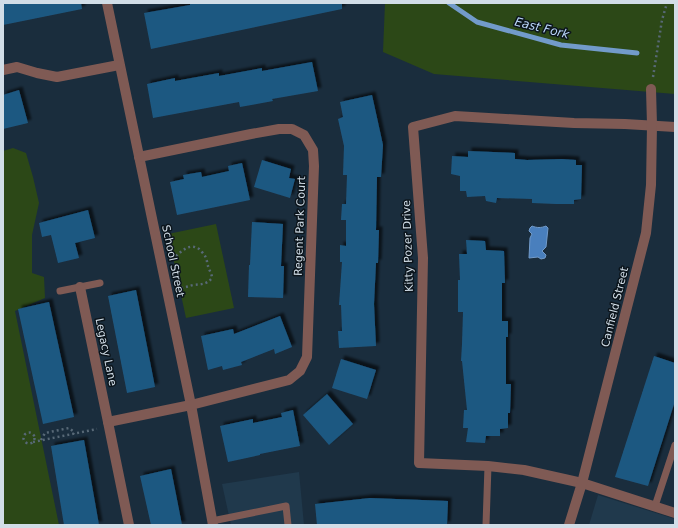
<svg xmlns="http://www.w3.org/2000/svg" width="678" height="528" viewBox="0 0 678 528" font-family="'DejaVu Sans',sans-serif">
<defs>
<filter id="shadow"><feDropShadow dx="3.5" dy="-3.5" stdDeviation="1" flood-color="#0009"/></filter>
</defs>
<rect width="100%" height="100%" fill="#1a2d3d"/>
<!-- built -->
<g fill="#20394c">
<path d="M299,472l5,53h-73l-9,-41z"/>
<path d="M598,495l77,24v6h-86z"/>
</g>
<!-- green -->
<g fill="#2c4817">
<path d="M385,3h290v91l-241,-20 -51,-22z"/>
<path d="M13,148l13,5 7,24 6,26 -7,32v38l12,4 1,21 -30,13 44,214h-56v-374z"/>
<path d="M216,224l18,84 -48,10 -18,-84z"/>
</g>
<!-- water -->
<path fill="#497fbd" stroke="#729bca" d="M532,226c5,2 9,2 14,0l2,2 -2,19 -4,4 4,4 -1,3 -4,1 -3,-2 -9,1 1,-20 2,-4 -3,-3 1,-3z"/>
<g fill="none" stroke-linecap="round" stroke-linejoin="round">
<!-- stream -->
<path stroke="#729bca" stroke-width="5" d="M449,3l28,19 84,23 76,8"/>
</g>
<!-- building -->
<g fill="#1e5881" filter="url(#shadow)">
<path d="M3,3h78l1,6 -79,16z"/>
<path d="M190,3h152v6l-191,40 -7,-36 46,-8z"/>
<path d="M312,62l6,29 -46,8 1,2 -33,6 -1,-5 -86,16 -6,-34 28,-6v3l44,-8v3l43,-8v3z"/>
<path d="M19,90l9,33 -25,6v-34z"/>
<path d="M372,95l11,50 -2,32h-4l-1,53h3l-1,33h-2l-2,41 2,42 -37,2 -1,-17h4l-1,-26h-2l3,-43h-2v-17l6,1v-26h-5l1,-16h4l1,-29h-4l1,-29 -6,-27 5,-2 -3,-15z"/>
<path d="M468,151l47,2v6l12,1 35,-1 14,1v5h6l-1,34 -7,1v4h-18l-24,-1v-4l-35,-1 -1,5 -10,-2 -1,-5 -18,1 -1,-6h-6v-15l-9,-2 1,-18 16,1z"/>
<path d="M262,160l29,9 -2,9 6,1 -5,19 -36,-11z"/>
<path d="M242,163l8,37 -73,15 -7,-33 14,-3 -1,-4 18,-3 1,5 27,-6 -1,-5z"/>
<path d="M88,210l7,28 -20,5 4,15 -21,5 -7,-28 -9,2 -3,-14z"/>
<path d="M252,222l31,2 -2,42h3l-1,32 -35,-1 1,-32h1z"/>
<path d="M466,240l19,1 1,9 18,1 1,32h-3v38h6v16h-2v47h5l-1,29h-2v15l-8,1v7h-14l-1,7 -19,-1 2,-14h-5l1,-18h3l-5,-49h-1l1,-17 1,-32h-5v-32h2l-1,-26h8z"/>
<path d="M136,290l19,97 -28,6 -19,-97z"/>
<path d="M49,302l25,115 -31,7 -25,-115z"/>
<path d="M280,316l12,31 -17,7 -1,-5 -33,13 1,3 -19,5 -1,-4 -14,4 -7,-34 32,-7 1,5z"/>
<path d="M654,356l21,7v38l-27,85 -33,-9z"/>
<path d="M341,359l35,11 -9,29 -35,-11z"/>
<path d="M327,394l26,30 -24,21 -26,-30z"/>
<path d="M293,410l7,36 -40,8v1l-32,7 -8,-36 33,-7v4l29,-6 -1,-4z"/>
<path d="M84,440l15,85h-35l-13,-79z"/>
<path d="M171,469l11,56h-31l-11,-49z"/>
<path d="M370,498l78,3 -1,24h-130l-2,-21z"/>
</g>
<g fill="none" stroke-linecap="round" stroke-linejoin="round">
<!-- path -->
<g stroke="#586977" stroke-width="2.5" stroke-dasharray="2 3" stroke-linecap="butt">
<path d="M653,77l9,-57 5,-17"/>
<path d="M176,256c7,-6 14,-13 23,-7 2,2 5,5 6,7 2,3 2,7 3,10 1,4 4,8 4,12 -6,7 -11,6 -19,7 -4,1 -7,2 -11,3"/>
<circle cx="29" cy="438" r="5.5"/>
<path d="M41,440l4,-7 24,-5 4,3 1,3"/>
<path d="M33,442l64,-13"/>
</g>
<!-- service -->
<g stroke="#7f5a54" stroke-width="7">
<path d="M60,291l40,-8"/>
<path d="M655,506l20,-61"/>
<path d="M212,521l74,-15 2,19"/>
<path d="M486,525l2,-59"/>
</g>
<!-- minor -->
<g stroke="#7f5a54" stroke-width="10">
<path d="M107,3l84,402 22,120"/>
<path d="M3,70l14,-3 20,6 20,4 62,-12"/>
<path d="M675,127l-50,-3 -51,-1 -119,-7 -42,11 10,131 -4,205 69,3 36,4 58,13 93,30"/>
<path d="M80,287l28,135"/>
<path d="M129,525l-21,-103 83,-17 98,-25 11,-9 7,-14 7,-191 -1,-16 -9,-15 -12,-6h-13l-28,5 -112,23"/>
<path d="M569,525l13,-42 64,-250 5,-48 1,-60 -1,-36"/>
</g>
</g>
<g text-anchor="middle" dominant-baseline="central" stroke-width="3" stroke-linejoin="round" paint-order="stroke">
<!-- street labels -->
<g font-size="11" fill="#d1dde7" stroke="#0c151c">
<text transform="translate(300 226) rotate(-88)">Regent Park Court</text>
<text transform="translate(408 246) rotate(-92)">Kitty Pozer Drive</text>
<text transform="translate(173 261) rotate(78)">School Street</text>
<text transform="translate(615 307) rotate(-76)">Canfield Street</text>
<text transform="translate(106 352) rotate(78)">Legacy Lane</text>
</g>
<!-- water labels -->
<g font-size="12" font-style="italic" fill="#b9d5f8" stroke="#0c151c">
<text transform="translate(542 28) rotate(14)">East Fork</text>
</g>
</g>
<!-- border -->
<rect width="678" height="528" fill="none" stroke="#d1dde7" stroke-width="8"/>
</svg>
